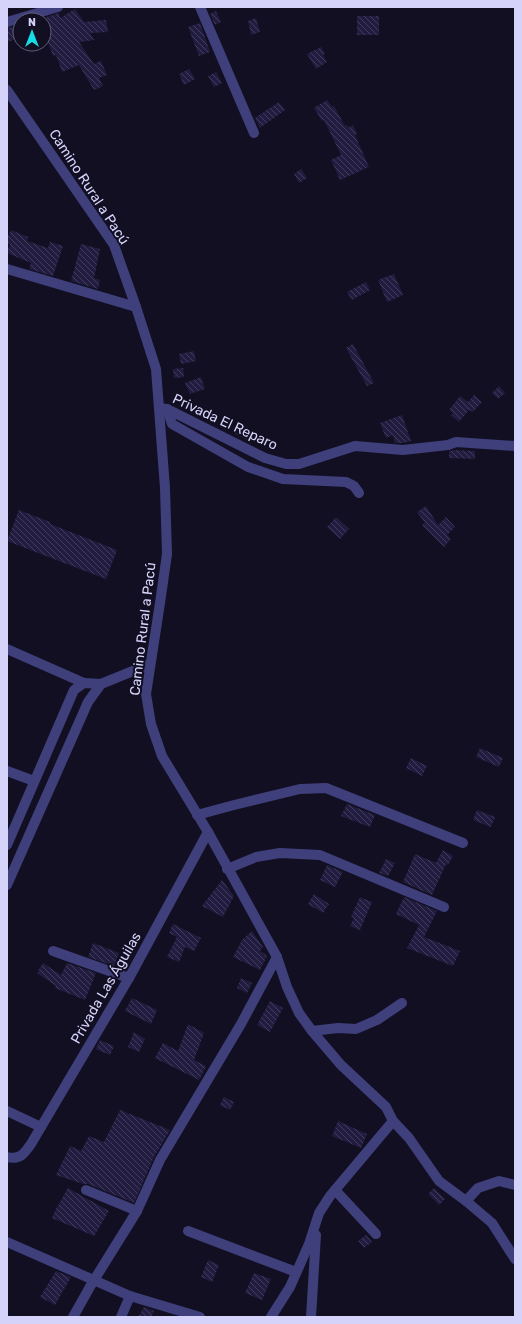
<svg xmlns="http://www.w3.org/2000/svg" width="522" height="1324" viewBox="0 0 522 1324" font-family="Rubik,sans-serif">
<defs>
<pattern id="building-back-hatch" width="6" height="6" patternUnits="userSpaceOnUse"><rect width="6" height="6" fill="#221d40"/><path d="M-1 5l2 2M0 0l6 6M5-1l2 2" fill="none" stroke="#413d5c"/></pattern>
</defs>
<rect width="100%" height="100%" fill="#110f21"/>
<!-- building -->
<g fill="url(#building-back-hatch)">
<path d="M75,9l9,13 22,-2 2,12 -18,1 4,7 -15,2 15,22 7,-3 6,14 -8,3 4,8 -9,4 -15,-25 -17,7 -6,-17 -3,1 -5,-14 -4,1v-25l15,-5 1,5z"/>
<path d="M216,11l5,11 -6,3 -5,-11z"/>
<rect x="357" y="16" width="22" height="19"/>
<path d="M256,18l4,14 -9,3 -3,-14z"/>
<path d="M200,23l10,29 -11,4 -11,-29z"/>
<path d="M20,25v13l-13,4v-14z"/>
<path d="M321,47l4,7 -2,1 4,7 -11,7 -9,-15z"/>
<path d="M189,69l6,10 -11,6 -5,-11z"/>
<path d="M216,72l6,11 -8,4 -6,-11z"/>
<path d="M327,100l5,7 2,-1 11,20 2,-1 1,3 5,-3 4,9 -2,1 14,32 -29,13 -9,-20 10,-5 -17,-35 -2,1 -8,-13z"/>
<path d="M279,102l6,8 -25,18 -5,-10z"/>
<path d="M301,169l6,9 -8,5 -5,-9z"/>
<path d="M11,230l17,7 -1,4 21,7 2,-6 13,4 -10,30 -24,-7 2,-6 -24,-10 3,-9 -3,-2v-3z"/>
<path d="M81,244l19,5 -6,29 6,2 -2,9 -27,-8z"/>
<path d="M394,274l9,21 -16,7 -9,-22z"/>
<path d="M366,282l4,8 -18,10 -5,-8z"/>
<path d="M353,344l21,39 -7,3 -21,-38z"/>
<path d="M194,351l2,10 -15,3 -2,-10z"/>
<path d="M183,368l1,9 -10,1 -1,-9z"/>
<path d="M201,377l4,12 -15,5 -5,-11z"/>
<path d="M499,386l6,7 -7,6 -6,-6z"/>
<path d="M474,395l8,7 -9,10 -4,-2 -10,12 -8,-7 2,-2 -4,-3 11,-14 8,6z"/>
<path d="M402,415l9,26 -8,2h-8l-2,-8 -7,3 -6,-15z"/>
<path d="M240,423l16,10 -6,9 -16,-9z"/>
<path d="M454,450l21,1v8l-26,-1v-7z"/>
<path d="M426,506l12,19 8,-8 9,10 -8,8 4,4 -7,8 -22,-22 3,-2 -8,-11z"/>
<path d="M19,510l31,12v2l67,26 -11,29 -99,-38z"/>
<path d="M336,517l13,12 -9,10 -13,-12z"/>
<path d="M480,748l23,10 -4,9 -23,-10z"/>
<path d="M411,758l16,8 -5,10 -16,-8z"/>
<path d="M347,804l28,11 -5,12 -29,-11z"/>
<path d="M477,810l18,7 -4,10 -18,-7z"/>
<path d="M443,850l10,6 -5,9 -2,-1 -14,31 -29,-13 12,-28 21,9z"/>
<path d="M386,859l9,4 -7,13 -9,-3z"/>
<path d="M327,865l16,7 -8,15 -15,-7z"/>
<path d="M222,880l12,16 -11,21 -21,-11z"/>
<path d="M314,894l15,10 -6,9 -15,-9z"/>
<path d="M360,897l12,5 -12,28 -10,-4 4,-8 -3,-1z"/>
<path d="M404,897l33,14 -13,26 36,14 -7,15 -46,-18 12,-23 -23,-11z"/>
<path d="M173,924l28,14 -7,13 -9,-4 -6,15 -12,-5 10,-20 -8,-4z"/>
<path d="M252,931l11,16 -3,4 7,5 -7,14 -27,-13 9,-17z"/>
<path d="M93,943l26,10 -5,13 -26,-9z"/>
<path d="M43,963l18,12 6,-12 29,10 -11,27 -30,-12 1,-2 -19,-13z"/>
<path d="M241,978l11,5 -5,10 -10,-5z"/>
<path d="M132,998l25,12 -6,14 -26,-13z"/>
<path d="M270,1001l13,7 -13,24 -13,-7z"/>
<path d="M188,1024l16,9 -10,27 12,6 -7,14 -44,-22 8,-15 15,8z"/>
<path d="M134,1032l11,7 -6,13 -11,-5z"/>
<path d="M100,1040l14,6 -4,9 -14,-6z"/>
<path d="M224,1097l10,5 -4,8 -10,-5z"/>
<path d="M120,1110l50,20 -16,27 -20,46 -46,-19h-5l-27,-9 14,-29 11,5 8,-15 15,6z"/>
<path d="M338,1121l29,13 -6,14 -29,-12z"/>
<path d="M68,1188l41,23 -15,25 -42,-18 4,-9z"/>
<path d="M434,1188l11,11 -6,6 -11,-11z"/>
<path d="M366,1235l6,7 -8,6 -6,-7z"/>
<path d="M208,1260l11,5 -7,17 -11,-5z"/>
<path d="M56,1271l15,6 -16,28 -15,-8z"/>
<path d="M254,1273l17,6 -9,21 -17,-7z"/>
<path d="M144,1307l10,4 -3,6h-13z"/>
</g>
<g fill="none" stroke-linecap="round" stroke-linejoin="round">
<!-- minor -->
<g stroke="#3f3f7c" stroke-width="10">
<path d="M200,7l54,126"/>
<path d="M7,22l51,-15"/>
<path d="M7,90l107,155 22,62 20,62 9,119 2,66 -7,49 -14,91 5,30 11,32 46,76 69,125 10,30 12,26 13,18 29,34 45,42 7,14 16,17 30,43 27,20 26,22 23,36"/>
<path d="M7,269l129,38"/>
<path d="M159,408l8,1 98,49 21,6h13l56,-18 48,4 45,-5 8,-3 59,4"/>
<path d="M167,409l5,15 76,43 35,12 63,3 8,4 5,7"/>
<path d="M7,649l77,34"/>
<path d="M7,771l27,10"/>
<path d="M197,815l37,-10 66,-16 26,-1 137,55"/>
<path d="M7,845l67,-155 10,-7 17,1 49,-20"/>
<path d="M227,869l29,-12 24,-4 40,2 124,52"/>
<path d="M7,885l81,-183 13,-18"/>
<path d="M53,951l76,27"/>
<path d="M312,1031l26,-3 18,1 21,-9 25,-17"/>
<path d="M7,1111l34,16"/>
<path d="M7,1157c13,3 17,-3 24,-13l98,-166 79,-146"/>
<path d="M86,1190l51,21"/>
<path d="M335,1190l41,44"/>
<path d="M466,1201l12,-13 21,-7 16,4"/>
<path d="M188,1231l108,41"/>
<path d="M7,1242l123,54 70,21"/>
<path d="M73,1317l18,-32 46,-74 23,-51 81,-136 36,-67"/>
<path d="M121,1317l9,-21"/>
<path d="M271,1317l19,-30 19,-43 10,-31 11,-17 63,-75"/>
<path d="M311,1317l5,-82"/>
</g>
</g>
<g text-anchor="middle" dominant-baseline="central" stroke-width="4" stroke-linejoin="round" paint-order="stroke">
<!-- street labels -->
<g font-size="14" fill="#d6d3fb" stroke="#110f21">
<text transform="translate(89 187) rotate(57)">Camino Rural a Pacú</text>
<text transform="translate(225 422) rotate(25)">Privada El Reparo</text>
<text transform="translate(143 629) rotate(-83)">Camino Rural a Pacú</text>
<text transform="translate(106 988) rotate(-60)">Privada Las Águilas</text>
</g>
</g>
<!-- border -->
<rect width="522" height="1324" fill="none" stroke="#d6d3fb" stroke-width="16"/>
<!-- north arrow -->
<g transform="translate(32 32)"><circle r="19" fill="#110f21" stroke="#605d78"/>
<path d="M0-3L7 15L0 10L-7 15Z" fill="#15dce5"/>
<text y="-6" font-size="11" font-weight="bold" text-anchor="middle" fill="#d6d3fb">N</text>
</g>
</svg>
